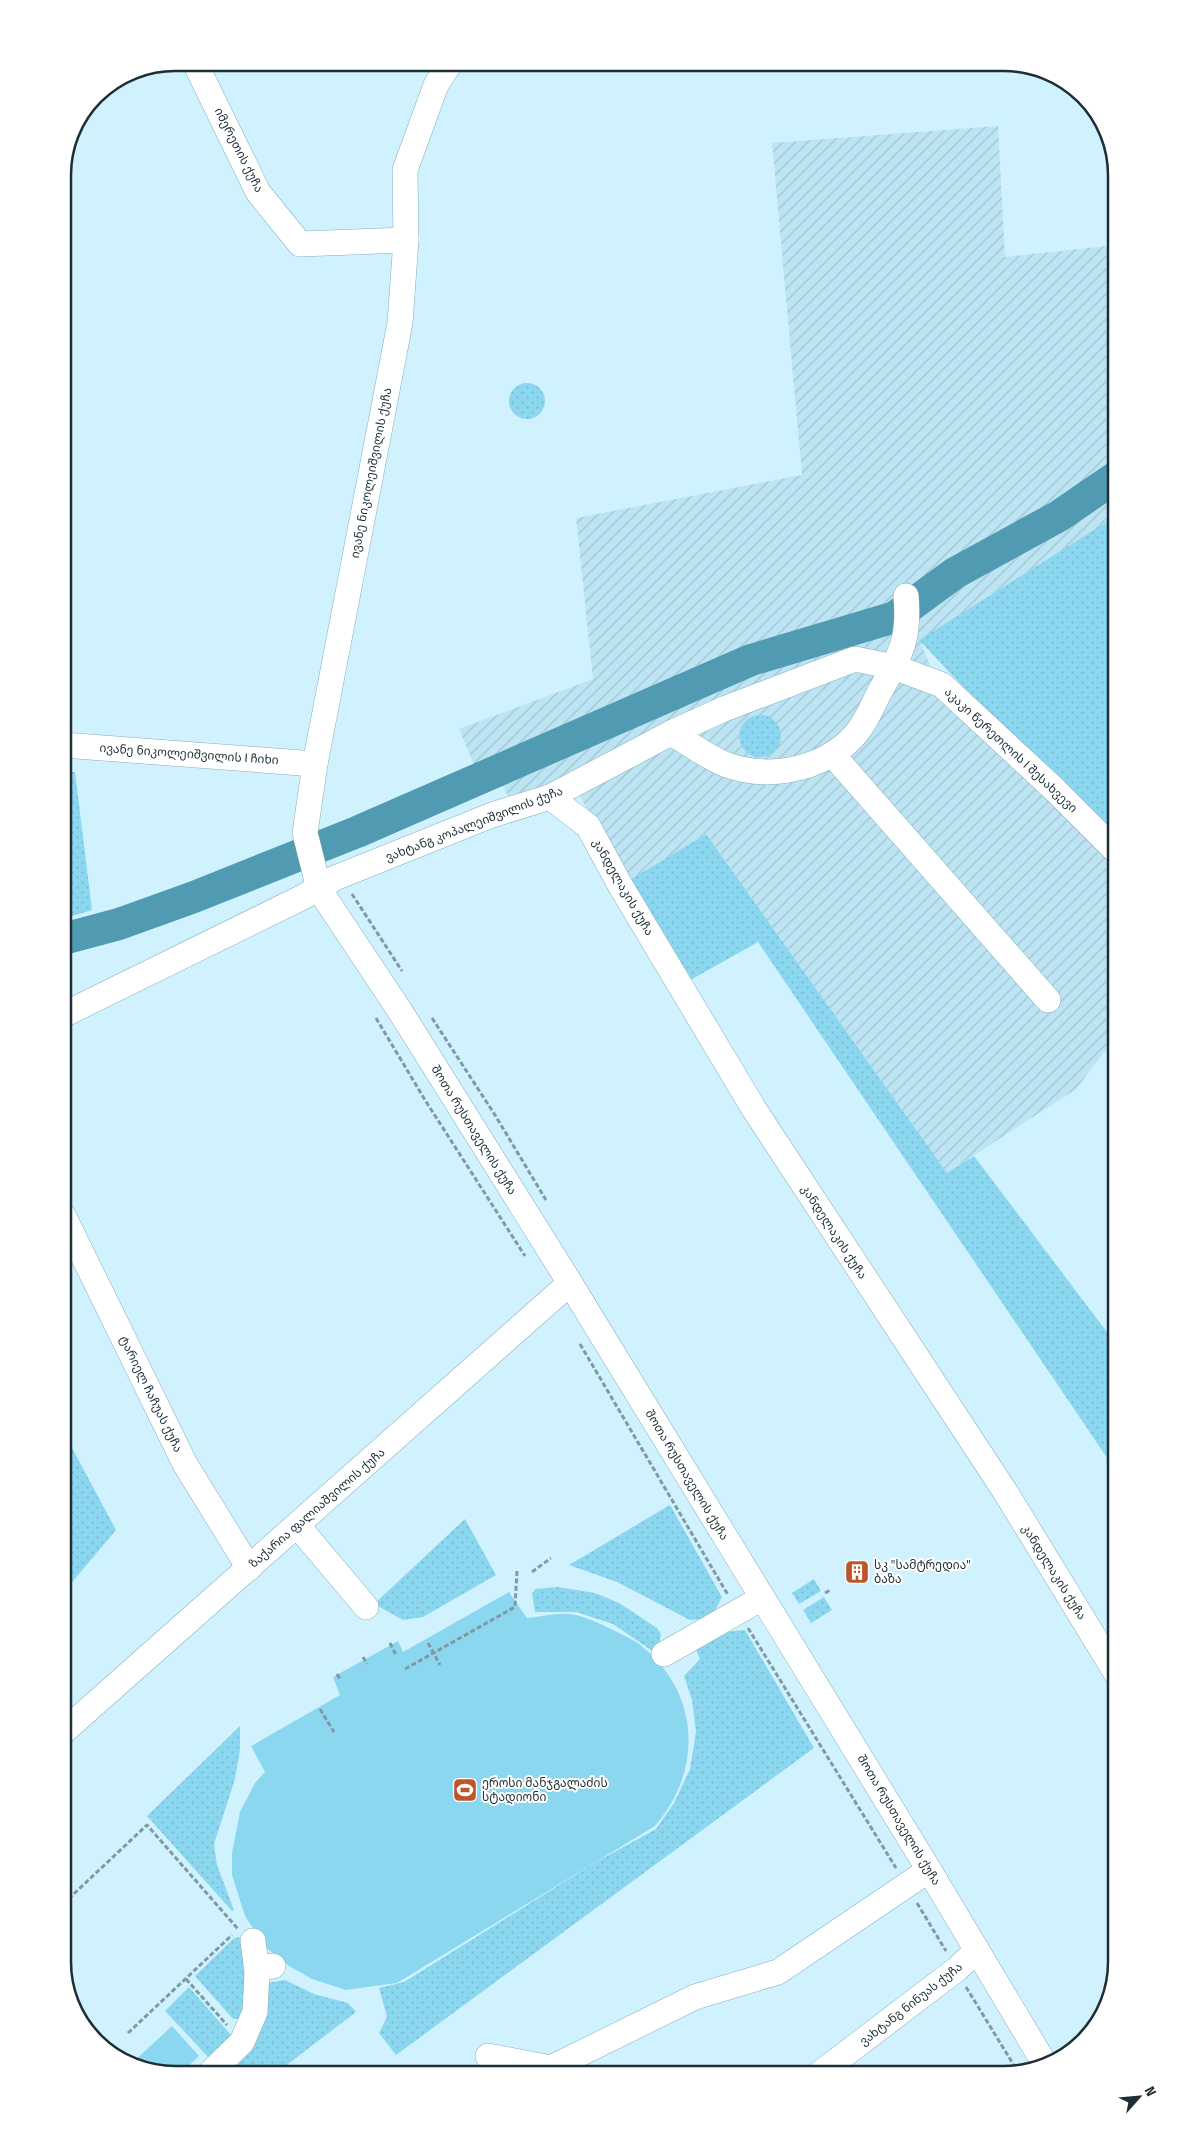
<svg xmlns="http://www.w3.org/2000/svg" width="1179" height="2137" viewBox="0 0 1179 2137" font-family="'Fira Sans Condensed','Noto Sans Georgian',sans-serif">
<defs>
<pattern id="industrial-furrows" width="10" height="10" patternUnits="userSpaceOnUse" patternTransform="scale(1.25)"><rect width="10" height="10" fill="#bce4f3"/><path d="M-1 1l2-2M0 10L10 0M9 11l2-2" fill="none" stroke="#a1c4d1"/></pattern>
<pattern id="grass-dots" width="8" height="8" patternUnits="userSpaceOnUse" patternTransform="scale(1.25)"><rect width="8" height="8" fill="#8cd7f0"/><path d="M2 2h.1M6 6h.1" fill="none" stroke="#78b9ce" stroke-width="1.8" stroke-linecap="round"/></pattern>
</defs>
<rect width="100%" height="100%" fill="#d0f2ff"/>
<!-- industrial -->
<path fill="url(#industrial-furrows)" d="M998,126l7,131 111,-12v271l-196,124 21,53 175,173v171l-40,52 -129,84 -241,-339 -78,47 -59,-104 -59,23 -8,-16 -17,7 -26,-62 134,-50 -17,-161 226,-43 -30,-332z"/>
<!-- grass -->
<g fill="url(#grass-dots)">
<circle cx="527" cy="401" r="18"/>
<path d="M1116,516v326l-113,-113 -84,-89z"/>
<circle cx="760" cy="736" r="21"/>
<path d="M63,772h12l17,138 -29,9z"/>
<path d="M706,834l241,339 27,-17 142,188v127l-358,-529 -71,40 -59,-101z"/>
<path d="M63,1431l53,99 -53,63z"/>
<path d="M670,1505l52,92 -11,21 -21,2 -73,-38 -48,-17z"/>
<path d="M465,1519l31,56 -73,42 -20,3 -29,-16z"/>
<path d="M814,1579l7,12 -22,13 -7,-11z"/>
<path d="M558,1587l37,6 24,10 38,25 4,6 -2,11 -8,5 -38,-26 -37,-12h-41l-3,-18 3,-5z"/>
<path d="M824,1597l8,13 -21,13 -8,-13z"/>
<path d="M745,1630l69,118 -418,307 -17,-22 8,-16 -8,-29 25,-6 192,-120 60,-33 18,-26 16,-34 6,-37 -4,-32 -8,-24 16,-17 -6,-14 30,-13z"/>
<path d="M240,1726v24l-5,29 -21,65 3,21 17,45 -2,1 -85,-95z"/>
<path d="M239,1937l7,11 2,54 -8,17h-7l-38,-43 38,-37z"/>
<path d="M285,1980l29,14 34,9 8,9 -81,62h-52l44,-91z"/>
<path d="M189,1987l43,49 -25,30 1,-9 -43,-46z"/>
</g>
<!-- pitch -->
<g fill="#8cd7f0">
<path d="M509,1592l18,26c13,-1 28,-5 42,-4 14,1 34,11 46,17 8,4 17,8 24,13 61,47 65,125 16,182l-258,157 -51,7 -34,-11 -23,-13 -24,-19 -20,-31 -13,-41v-22l8,-41 15,-29 10,-11 -14,-26 89,-51 -7,-18 65,-36 5,11z"/>
<path d="M172,2026l27,30 -19,18h-12l-35,-12z"/>
</g>
<g fill="none" stroke-linecap="round" stroke-linejoin="round">
<!-- river -->
<path stroke="#509ab2" stroke-width="32" d="M63,939l56,-15 75,-27 163,-65 394,-172 144,-43 60,-44 104,-57 57,-39"/>
<defs>
<g id="minor">
<path d="M195,63l63,129 42,52 106,-4"/>
<path d="M450,63l-14,22 -31,85 1,70 -6,83 -85,441 -10,69 14,56 81,122 170,272 359,587 117,196"/>
<path d="M671,733c18,10 37,25 56,32 45,16 103,3 132,-35 8,-11 14,-25 20,-37 21,-38 31,-52 27,-97"/>
<path d="M63,745l252,19"/>
<path d="M832,754l216,246"/>
<path d="M550,797l38,29 32,59 134,224 252,384 110,180"/>
<path d="M63,1015l242,-119 30,-18 157,-63 58,-18 121,-64 53,-24 131,-50 39,8 48,18 112,104 62,62"/>
<path d="M63,1215l122,249 64,104"/>
<path d="M297,1525l69,82"/>
<path d="M664,1654l98,-56"/>
<path d="M63,1732l507,-449"/>
<path d="M253,1941l4,31"/>
<path d="M488,2056l63,12"/>
<path d="M209,2074l33,-32 13,-30 2,-40 7,-5 9,-1"/>
<path d="M543,2074l8,-6 144,-71 83,-25 151,-102"/>
<path d="M819,2074l138,-105 20,-19"/>
</g>
</defs>
<!-- minor casing -->
<use href="#minor" stroke="#85afbd" stroke-width="26"/>
<!-- path -->
<g stroke="#809aa4" stroke-width="3" stroke-dasharray="5 2.5" stroke-linecap="butt">
<path d="M352,894l50,77"/>
<path d="M376,1018l49,82 100,156"/>
<path d="M432,1018l63,97 51,85"/>
<path d="M580,1344l148,251"/>
<path d="M532,1572l19,-14"/>
<path d="M825,1593l5,-3"/>
<path d="M748,1628l148,240"/>
<path d="M390,1643l6,12"/>
<path d="M428,1643l12,22"/>
<path d="M363,1657l4,7"/>
<path d="M405,1669l110,-62 2,-36"/>
<path d="M337,1674l3,5"/>
<path d="M320,1709l14,23"/>
<path d="M917,1903l29,48"/>
<path d="M63,1904l84,-79 91,104"/>
<path d="M186,1979l41,46"/>
<path d="M966,1987l52,85"/>
<path d="M128,2033l104,-98"/>
</g>
<!-- minor -->
<use href="#minor" stroke="#fff" stroke-width="25"/>
</g>
<!-- icons -->
<defs>
<symbol id="building-square" viewBox="-11 -11 22 22"><rect x="-9" y="-9" width="18" height="18" rx="4" fill="#bc552b" stroke="#fff"/><path d="M-4-6H4V6H1V3H-1V6H-4ZM-2.5-4.3h1.7v1.8h-1.7ZM.8-4.3h1.7v1.8H.8ZM-2.5-1h1.7V.8h-1.7ZM.8-1h1.7V.8H.8Z" fill="#fff"/></symbol>
<symbol id="stadium-square" viewBox="-11 -11 22 22"><rect x="-9" y="-9" width="18" height="18" rx="4" fill="#bc552b" stroke="#fff"/><path d="M0-5a6.5 5 0 1 0 0 10a6.5 5 0 1 0 0-10ZM-3.5-1.8h7v3.6h-7Z" fill="#fff"/></symbol>
</defs>
<g fill-rule="evenodd">
<use href="#building-square" x="843" y="1558" width="28" height="28"/>
<use href="#stadium-square" x="451" y="1776" width="28" height="28"/>
</g>
<g text-anchor="middle" dominant-baseline="central" stroke-width="4" stroke-linejoin="round" paint-order="stroke">
<!-- street labels -->
<g font-size="12" fill="#1d2e34" stroke="#fff">
<text transform="translate(239 150) rotate(63)">იმერეთის ქუჩა</text>
<text transform="translate(371 473) rotate(-79)">ივანე ნიკოლეიშვილის ქუჩა</text>
<text transform="translate(1011 750) rotate(43)">აკაკი წერეთლის I შესახვევი</text>
<text transform="translate(189 754) rotate(4)">ივანე ნიკოლეიშვილის I ჩიხი</text>
<text transform="translate(474 824) rotate(-21)">ვახტანგ კოპალეიშვილის ქუჩა</text>
<text transform="translate(623 887) rotate(60)">კანდელაკის ქუჩა</text>
<text transform="translate(474 1130) rotate(58)">შოთა რუსთაველის ქუჩა</text>
<text transform="translate(834 1232) rotate(57)">კანდელაკის ქუჩა</text>
<text transform="translate(151 1394) rotate(64)">ტარიელ ჩაჩუას ქუჩა</text>
<text transform="translate(687 1475) rotate(59)">შოთა რუსთაველის ქუჩა</text>
<text transform="translate(317 1508) rotate(-41)">ზაქარია ფალიაშვილის ქუჩა</text>
<text transform="translate(1054 1572) rotate(58)">კანდელაკის ქუჩა</text>
<text transform="translate(899 1820) rotate(59)">შოთა რუსთაველის ქუჩა</text>
<text transform="translate(911 2004) rotate(-38)">ვახტანგ ნინუას ქუჩა</text>
</g>
<!-- poi labels -->
<g font-size="12" fill="#1d2e34" stroke="#fff" text-anchor="start">
<text x="874" y="1565">სკ "სამტრედია"<tspan x="874" dy="14">ბაზა</tspan></text>
<text x="482" y="1783">ეროსი მანჯგალაძის<tspan x="482" dy="14">სტადიონი</tspan></text>
</g>
</g>
<!-- crop -->
<path d="M0 0H1179V2137H0ZM175 71H1004A104 104 0 0 1 1108 175V1962A104 104 0 0 1 1004 2066H175A104 104 0 0 1 71 1962V175A104 104 0 0 1 175 71Z" fill="#fff" fill-rule="evenodd"/>
<path fill="none" stroke="#1d2e34" stroke-width="2.5" d="M175 71H1004A104 104 0 0 1 1108 175V1962A104 104 0 0 1 1004 2066H175A104 104 0 0 1 71 1962V175A104 104 0 0 1 175 71Z"/>
<!-- north arrow -->
<g transform="translate(1139 2097) rotate(63)" stroke="#ffffff" stroke-width="4" paint-order="stroke">
<path d="M0-4L9 19L0 12L-9 19Z" fill="#1d2e34"/>
<text y="-8" font-size="14" font-weight="bold" text-anchor="middle" fill="#1d2e34">N</text>
</g>
</svg>
